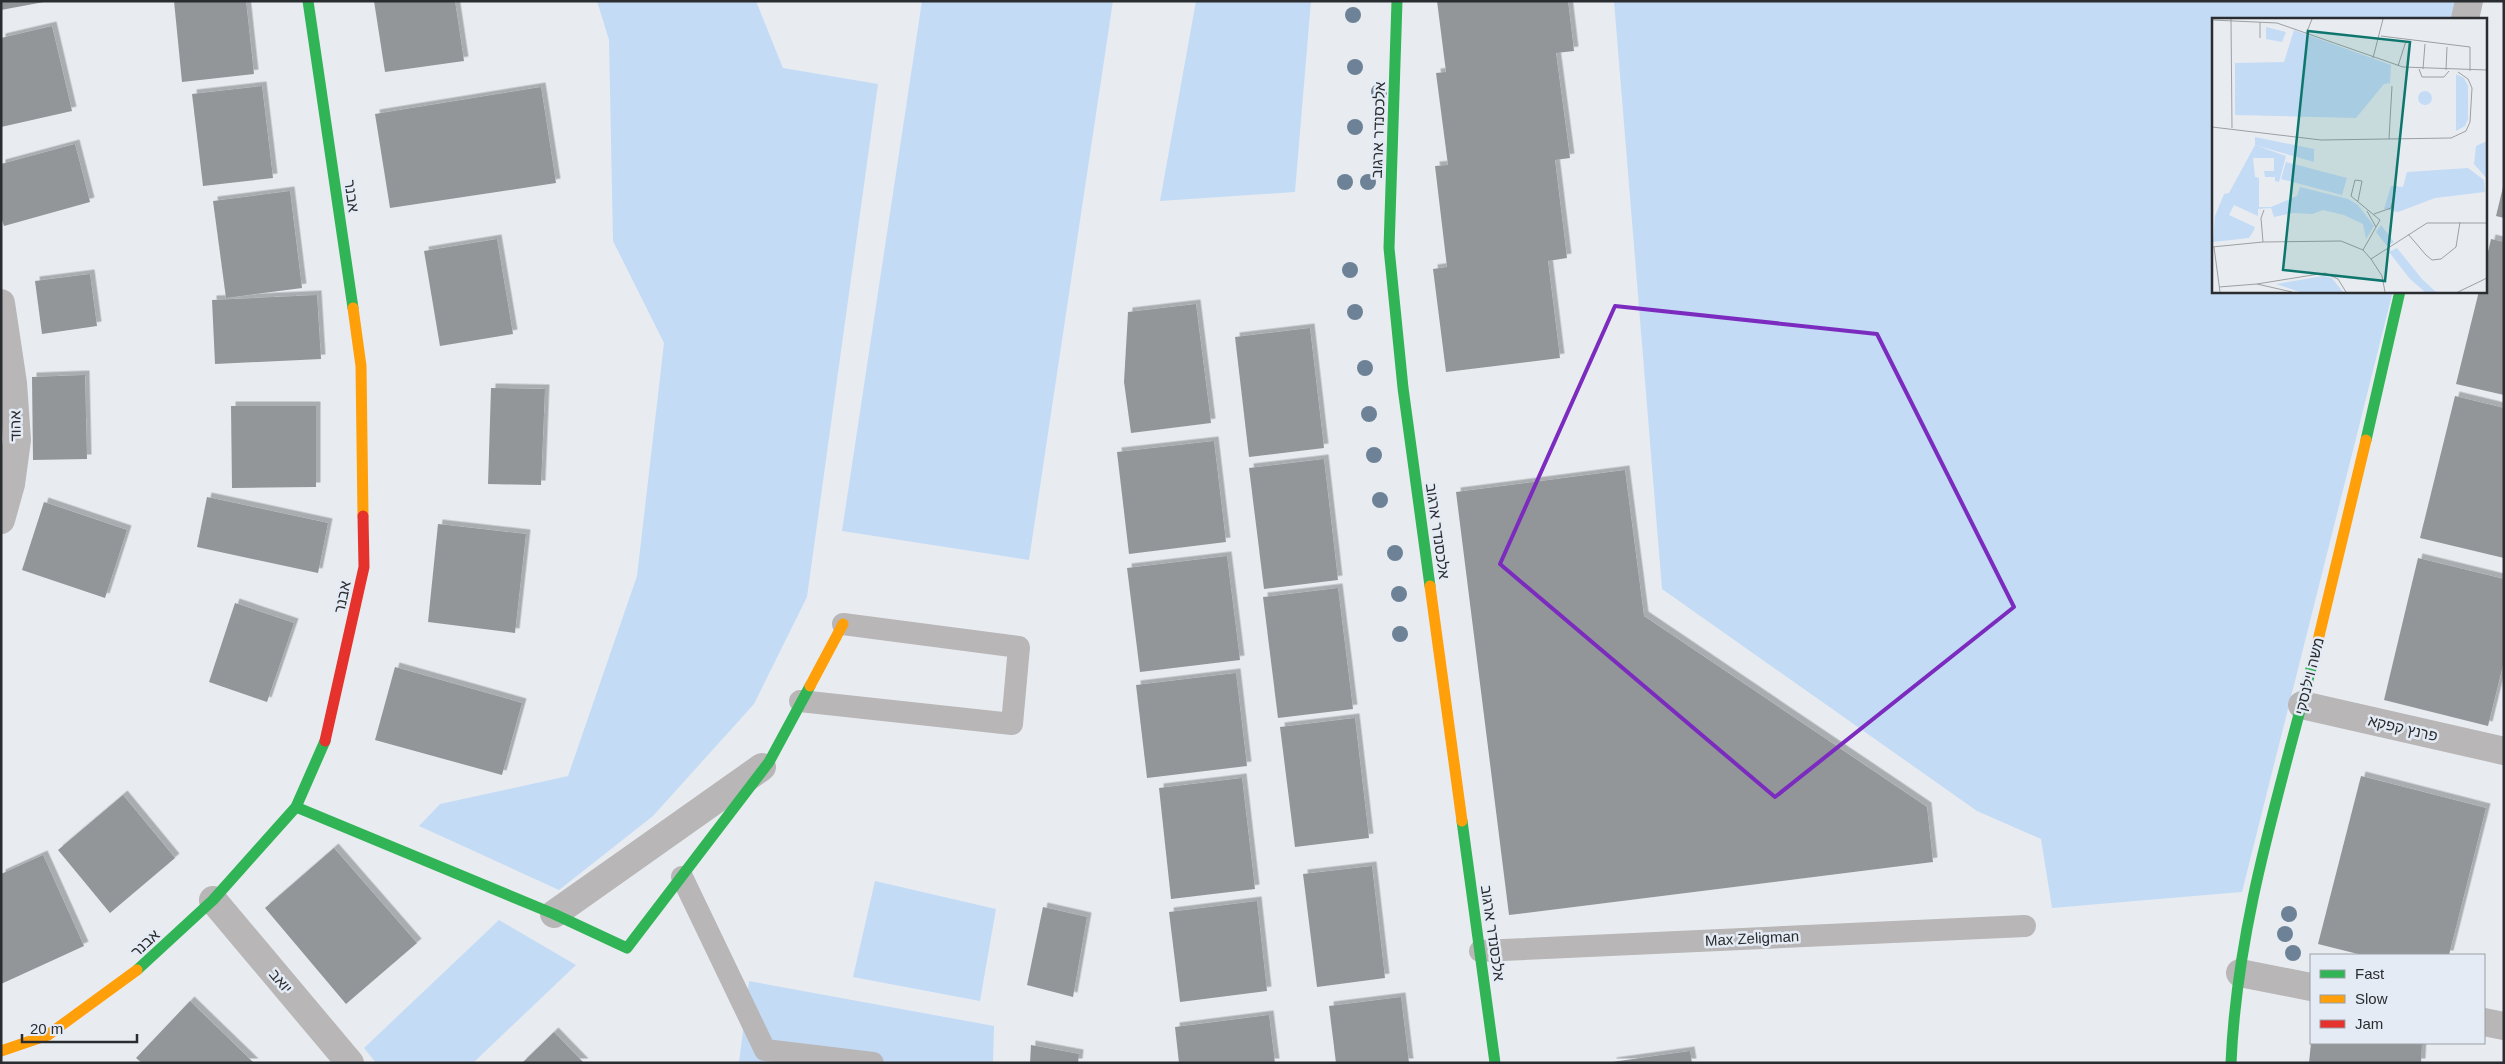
<svg xmlns="http://www.w3.org/2000/svg" width="2505" height="1064" viewBox="0 0 2505 1064" font-family="Arial,Heebo,sans-serif">
<defs>
<filter id="shadow"><feDropShadow dx="4.5" dy="-4.5" stdDeviation="0" flood-color="#0004"/></filter>
</defs>
<rect width="100%" height="100%" fill="#e8ecf0"/>
<!-- green -->
<g fill="#c4dbf6">
<path d="M597,1h159l27,67 95,16 -71,513 -53,107 -101,112 -94,74 -140,-64 21,-22 128,-28 69,-200 27,-233 -51,-102 -4,-201z"/>
<path d="M922,1h191l-84,559 -187,-29z"/>
<path d="M1196,1h115l-16,191 -135,9z"/>
<path d="M1614,1h853l-5,18h-248v272h179l-151,601 -190,16 -11,-69 -64,-28 -315,-222z"/>
<path d="M875,881l121,28 -16,92 -127,-24z"/>
<path d="M499,920l77,45 -103,98h-97l-12,-15z"/>
<path d="M749,981l245,45 -1,37h-254z"/>
</g>
<!-- building -->
<g fill="#939699" filter="url(#shadow)">
<path d="M1,1h43v1l-43,8z"/>
<path d="M174,1h72l8,73 -72,8z"/>
<path d="M374,1h81l9,60 -79,11z"/>
<path d="M1437,1h131l6,50 -18,2 14,105 -15,2 12,98 -19,3 12,97 -114,14 -13,-103 14,-2 -12,-101 13,-1 -12,-92 10,-1z"/>
<path d="M52,26l20,85 -71,16v-89z"/>
<path d="M262,86l11,92 -70,8 -11,-92z"/>
<path d="M541,87l15,96 -166,25 -15,-94z"/>
<path d="M75,144l15,58 -86,24 -3,-9v-53z"/>
<path d="M2503,187h1v31l-8,-2z"/>
<path d="M290,191l12,97 -76,10 -13,-97z"/>
<path d="M497,239l16,95 -73,12 -16,-95z"/>
<path d="M2491,239l13,3v153l-48,-11 23,-93h7v-31z"/>
<path d="M90,274l7,52 -55,8 -7,-53z"/>
<path d="M317,295l4,64 -106,5 -3,-64z"/>
<path d="M1196,304l15,119 -80,10 -7,-51 4,-70z"/>
<path d="M1310,328l14,120 -75,9 -14,-120z"/>
<path d="M85,375l2,84 -54,1 -1,-83z"/>
<path d="M491,388l54,1 -4,96 -53,-1z"/>
<path d="M2455,396l49,12v150l-84,-20z"/>
<path d="M231,406h85v81l-84,1z"/>
<path d="M1214,441l12,101 -97,12 -12,-102z"/>
<path d="M1324,459l14,121 -74,9 -15,-121z"/>
<path d="M1625,470l19,146 283,191 6,55 -424,53 -53,-423z"/>
<path d="M207,497l121,26 -10,50 -121,-26z"/>
<path d="M44,502l83,28 -22,68 -83,-28z"/>
<path d="M438,524l88,10 -11,99 -87,-11z"/>
<path d="M1227,556l13,104 -100,12 -13,-104z"/>
<path d="M2418,558l86,21v82l-16,65 -104,-26z"/>
<path d="M1338,588l15,121 -75,9 -15,-121z"/>
<path d="M235,603l59,20 -27,79 -58,-20z"/>
<path d="M395,667l127,36 -20,72 -127,-35z"/>
<path d="M1236,673l11,93 -100,12 -11,-93z"/>
<path d="M1355,718l14,120 -74,9 -15,-120z"/>
<path d="M2361,776l125,32 -37,147h-87l-44,-11z"/>
<path d="M1242,778l13,111 -84,10 -12,-111z"/>
<path d="M123,795l52,63 -65,55 -52,-63z"/>
<path d="M334,848l83,95 -71,61 -81,-96z"/>
<path d="M43,855l41,91 -83,38v-110z"/>
<path d="M1372,866l13,112 -68,9 -14,-113z"/>
<path d="M1257,901l10,90 -87,11 -11,-90z"/>
<path d="M1043,907l44,10 -14,80 -46,-12z"/>
<path d="M1401,997l8,66h-73l-7,-57z"/>
<path d="M190,1001l64,62h-112l-6,-5z"/>
<path d="M1269,1015l6,48h-96l-4,-36z"/>
<path d="M554,1032l30,31h-62z"/>
<path d="M2311,1043h111l-1,20h-112z"/>
<path d="M1031,1045l48,9 -1,9h-48z"/>
<path d="M1690,1051l2,12h-80v-1z"/>
</g>
<g fill="none" stroke-linecap="round" stroke-linejoin="round">
<!-- lane -->
<g stroke="#b8b6b6" stroke-width="22">
<path d="M800,701l212,23 7,-77 -176,-23"/>
<path d="M682,877l83,173 108,13"/>
<path d="M1480,951l545,-25"/>
</g>
<!-- street -->
<g stroke="#b8b6b6" stroke-width="28">
<path d="M2465,19l4,-18"/>
<path d="M1,303l12,80 4,57 -6,44 -10,36"/>
<path d="M2302,705l202,46"/>
<path d="M213,900l137,163"/>
<path d="M554,914l208,-147"/>
<path d="M2240,973l71,14"/>
<path d="M2484,1022l20,4"/>
</g>
<!-- fast -->
<g stroke="#30b455" stroke-width="11">
<path d="M308,1l45,307"/>
<path d="M1397,1l-8,247 14,140 27,198"/>
<path d="M2366,440l34,-149"/>
<path d="M296,807l258,107 73,34 142,-186 41,-76"/>
<path d="M1462,821l33,242"/>
<path d="M137,970l76,-70 83,-93 29,-66"/>
<path d="M2231,1063c6,-140 49,-272 83,-406"/>
</g>
<!-- slow -->
<g stroke="#ff9f0a" stroke-width="11">
<path d="M353,308l8,58 2,150"/>
<path d="M1430,586l32,235"/>
<path d="M2314,657l52,-217"/>
<path d="M810,686l33,-62"/>
<path d="M1,1051l47,-16 89,-65"/>
</g>
<!-- jam -->
<path stroke="#e5322d" stroke-width="11" d="M325,741l39,-174 -1,-51"/>
</g>
<!-- trees -->
<g fill="#6d8297">
<circle cx="1353" cy="15" r="8"/>
<circle cx="1355" cy="67" r="8"/>
<circle cx="1379" cy="92" r="8"/>
<circle cx="1355" cy="127" r="8"/>
<circle cx="1345" cy="182" r="8"/>
<circle cx="1368" cy="182" r="8"/>
<circle cx="1350" cy="270" r="8"/>
<circle cx="1355" cy="312" r="8"/>
<circle cx="1365" cy="368" r="8"/>
<circle cx="1369" cy="414" r="8"/>
<circle cx="1374" cy="455" r="8"/>
<circle cx="1380" cy="500" r="8"/>
<circle cx="1395" cy="553" r="8"/>
<circle cx="1399" cy="594" r="8"/>
<circle cx="1400" cy="634" r="8"/>
<circle cx="2289" cy="914" r="8"/>
<circle cx="2285" cy="934" r="8"/>
<circle cx="2293" cy="953" r="8"/>
</g>
<!-- marked area -->
<path fill="none" stroke="#7b2cbf" stroke-width="4" stroke-linejoin="round" d="M1615,306l262,28 137,273 -239,190 -275,-233z"/>
<g text-anchor="middle" dominant-baseline="central" stroke-width="5" stroke-linejoin="round" paint-order="stroke">
<!-- street labels -->
<g font-size="15" fill="#2a2d30" stroke="#e4ebf4">
<text transform="translate(1378 130) rotate(-88)">אלכסנדר ארגוב</text>
<text transform="translate(352 196) rotate(82)">אבנר</text>
<text transform="translate(15 426) rotate(-91)">אהוד</text>
<text transform="translate(1438 531) rotate(82)">אלכסנדר ארגוב</text>
<text transform="translate(342 597) rotate(-78)">אבנר</text>
<text transform="translate(2309 676) rotate(-76)">משה וילנסקי</text>
<text transform="translate(2403 728) rotate(13)">פרנץ קפקא</text>
<text transform="translate(1493 933) rotate(82)">אלכסנדר ארגוב</text>
<text transform="translate(1752 938) rotate(-3)">Max Zeligman</text>
<text transform="translate(145 943) rotate(-43)">אבנר</text>
<text transform="translate(281 981) rotate(50)">יואב</text>
</g>
</g>
<!-- overview -->
<g transform="translate(2212 18)">
<rect width="275" height="275" fill="#e8ecf0"/>
<path d="M54,9l20,5 -4,10 -16,-3zM82,12l97,35 -1,18 -6,1 -28,34 -121,-3v-52l49,-1zM244,56l8,4 4,8v33l-3,7 -9,5zM206 80a7 7 0 1 1 14 0a7 7 0 1 1-14 0ZM43,119l59,12v13l-59,-17zM275,123v38l-13,-15 2,-18zM43,127l31,11 -7,26 -4,-1v-4h-10l-1,-6h10v-13h-21l2,19 4,1v29h12l26,-11 3,-9 48,12 10,6 16,21 -8,13 -3,-15 -19,-9 -21,-5 -11,4 -19,-1 -19,4 -3,-9 -13,1v7l-24,-11 -5,10 26,12 -2,5 -4,6 -36,4 2,-26 9,-22 5,-1zM74,144l61,16 -5,17 -61,-16zM256,150l16,12 1,12 -50,6 -37,14 -14,-3 7,-23 12,1 4,-15zM169,207l13,17 -7,4 -11,-14zM185,230l25,31 14,13h-11l-15,-13 -21,-27zM111,258l9,2 11,14h-43l-24,-8z" fill="#c4dbf6"/>
<path fill="none" stroke="#9ca0a3" stroke-width="1" d="M19,1l1,109M0,2l65,3 126,44 84,3M94,16l6,-15M169,18l89,11v24M48,20v-16M161,40l10,-39M186,48l8,-25M207,51l3,8h22l5,-6M211,51l2,-25M234,52l1,-23M0,109l109,13 130,-2 15,-7 4,-9 2,-34 -4,-9 -10,-7M177,121l3,-53M146,183l4,-20 -7,-1 -4,16 29,24 -17,30M155,193l9,16M162,196l17,-6 5,-22M196,216l18,21 6,5 9,-1 15,-12 4,-25M51,224l-2,-24 3,-8M0,229l51,-5 78,-1 22,9 8,9 11,17 3,16M2,229l6,45M159,241l56,-36h60M45,266l68,-11 13,6 8,13M7,269l38,-3 35,8M246,274l29,-14"/>
<path fill="#0f766e" fill-opacity="0.15" stroke="#0f766e" stroke-width="2.5" d="M96,13l102,11 -25,239 -102,-11z"/>
<rect width="275" height="275" fill="none" stroke="#2a2d30" stroke-width="2.5"/>
</g>
<!-- border -->
<rect width="2505" height="1064" fill="none" stroke="#2a2d30" stroke-width="5"/>
<!-- legend -->
<rect x="2310" y="954" width="175" height="90" fill="#e4ebf4" stroke="#9a9fa6"/>
<rect x="2320" y="970" width="25" height="8" fill="#30b455" stroke="#9a9fa6"/>
<text x="2355" y="979" font-size="15" fill="#2a2d30">Fast</text>
<rect x="2320" y="995" width="25" height="8" fill="#ff9f0a" stroke="#9a9fa6"/>
<text x="2355" y="1004" font-size="15" fill="#2a2d30">Slow</text>
<rect x="2320" y="1020" width="25" height="8" fill="#e5322d" stroke="#9a9fa6"/>
<text x="2355" y="1029" font-size="15" fill="#2a2d30">Jam</text>
<!-- scale -->
<path d="M22 1034v8h115v-8" fill="none" stroke="#2a2d30" stroke-width="2.5"/>
<text x="30" y="1034" font-size="15" fill="#2a2d30" stroke="#e4ebf4" stroke-width="4" paint-order="stroke">20 m</text>
</svg>
